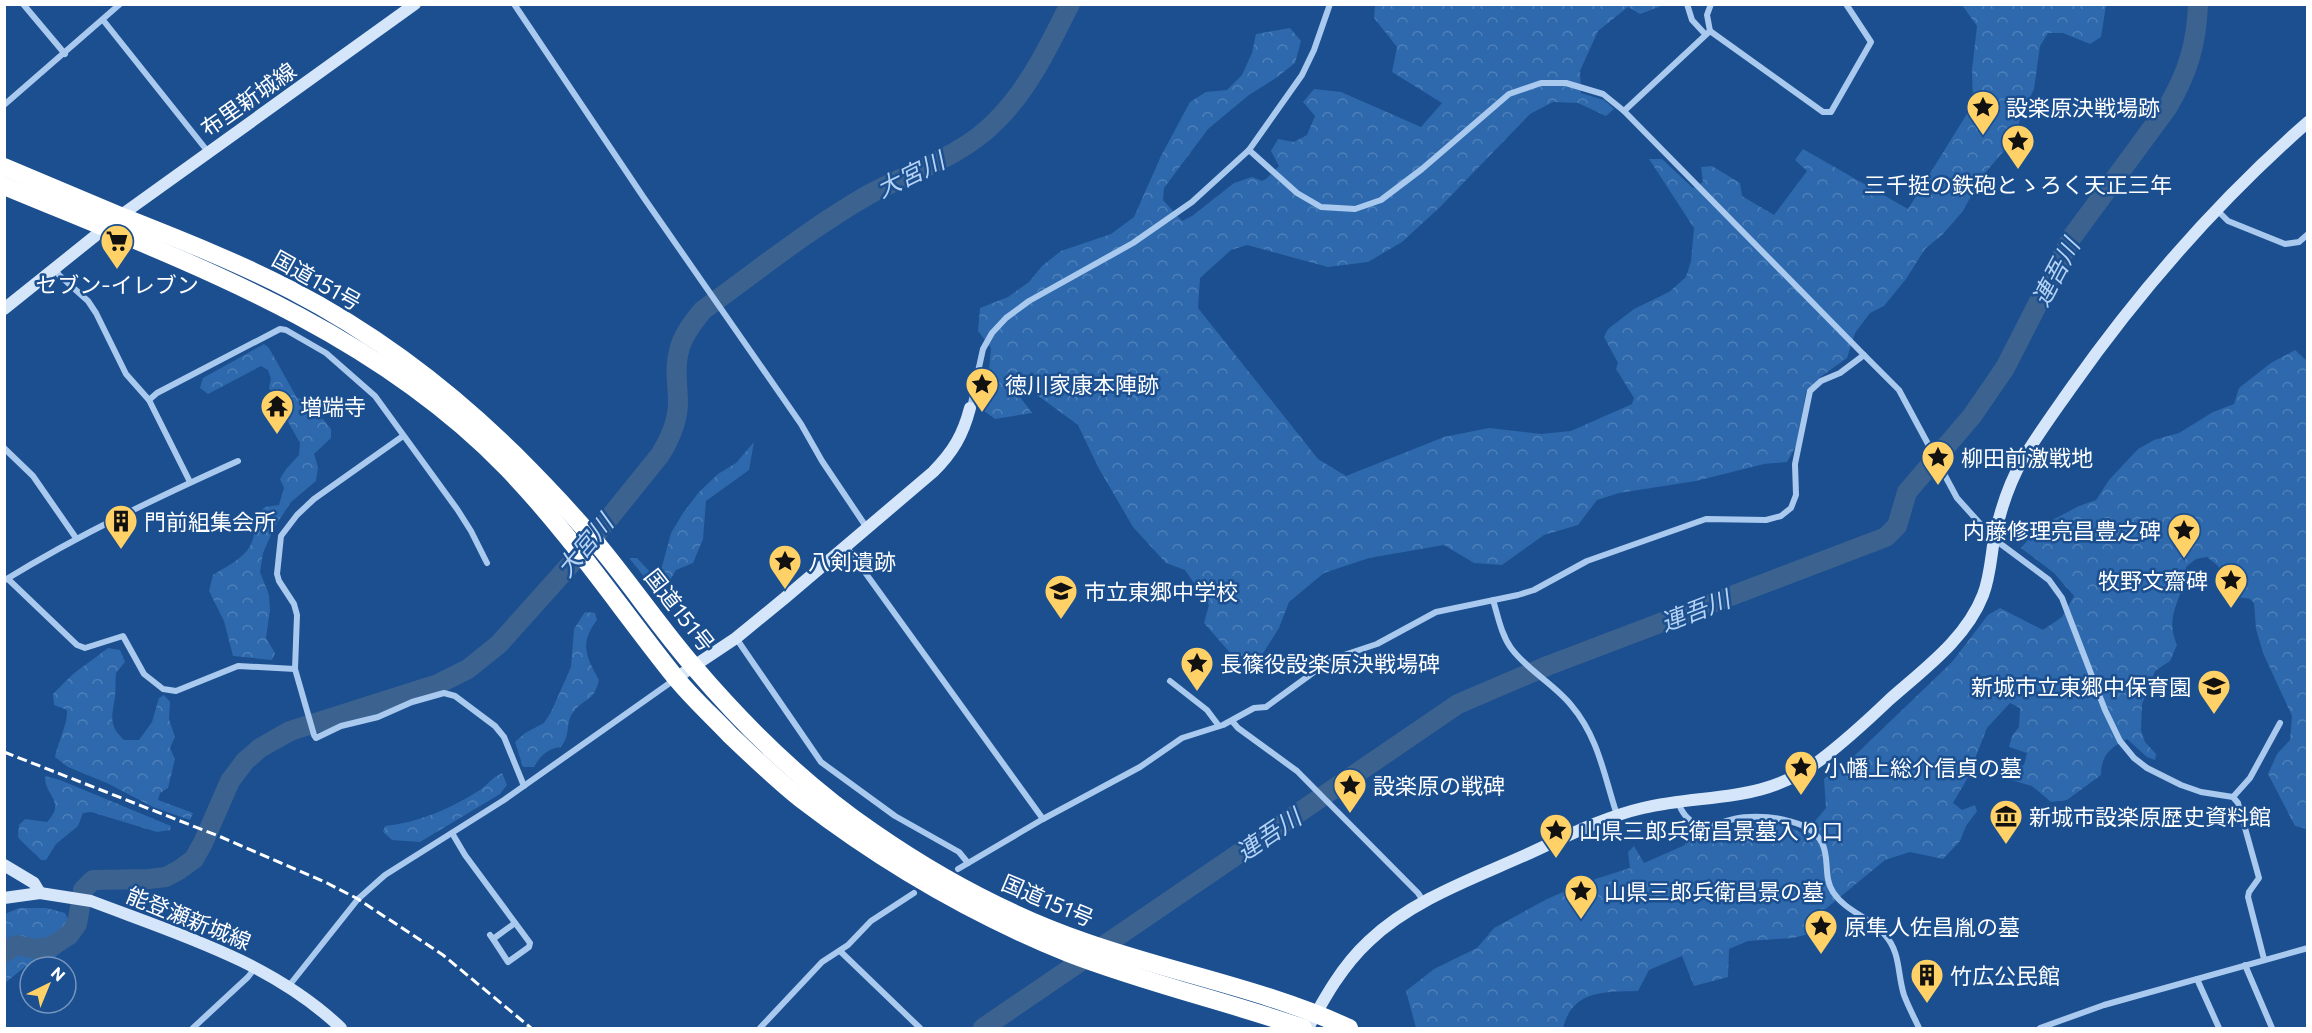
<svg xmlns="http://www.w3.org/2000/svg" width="2312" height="1033" viewBox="0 0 2312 1033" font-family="Commissioner,'Noto Sans JP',sans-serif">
<defs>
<pattern id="forest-crowns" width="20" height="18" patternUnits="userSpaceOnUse" patternTransform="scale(1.5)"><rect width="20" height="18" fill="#2e69ad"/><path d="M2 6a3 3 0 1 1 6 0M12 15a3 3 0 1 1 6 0" fill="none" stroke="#4d80b9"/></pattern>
</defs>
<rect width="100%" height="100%" fill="#1b4f8f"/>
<!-- forest -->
<g fill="url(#forest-crowns)">
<path d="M1375,5h289l-24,9 -12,-7 -30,24 -18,40 1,22 23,7 10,9 -8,7 -28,-13 -25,-1 -23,12 -90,93 -38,35 -34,20 -40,5 -81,-22 -16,5 -31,28 -2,30 120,151 28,17 98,-39 45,-9 52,6 30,-3 61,-27 2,-6 -18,-29 2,-6 -14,-26 4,-8 26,-20 35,-17 17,-15 5,-16 3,-33 -45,-69h13l31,29 10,-6 -2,-15 11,-1 28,17 2,13 32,19 33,-44 -12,-11 8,-11 105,60 65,-105 -1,-34 5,-44 -15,-21h144l-5,32 -11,7 -27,-11h-15l-8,13 -6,43 -12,24 -8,26 -34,40 -17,32 -20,23 -18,15 -19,30 -22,27 -14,7 -15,20 -8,25 -28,20 -13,14 -10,54 -9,16 -23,2 -68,17 -77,12 -22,7 -19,25 -34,10 -42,30 -28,-2 -30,-18 -75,13 -45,15 -35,29 -10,26 -19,30 -28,-3 -28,-32 5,-18 -24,-35 -19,-7 -33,-36 -35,-60 -20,-42 -41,-30 4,-11 -9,-12 -18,17 18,24 -37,6 -15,-11 9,-37 2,-23 -13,-17 2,-23 28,-11 21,-15 13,-16 19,-15 50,-17 23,-17 27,-61 29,-54 16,-10 21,-2 15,-15 10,-22 4,-19 34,-6 11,13 -6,22 -19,15 -27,17 -41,34 -44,59 -1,12 19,21 10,-5 42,-33 18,-6 10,4 4,-2 13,-13 -8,-15 7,-12 16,3 13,-7 8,-19 -12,-14 11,-13 27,3 80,35 21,-24 -50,-31 5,-25 -23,-29z"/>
<path d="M264,344l5,4 28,50 11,3 23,28v9l-17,16 4,13 -2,14 -25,21 -17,26 -11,25 -3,19 9,23 1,15 -4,28 9,15 -3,7 -39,-4 -9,-35 -15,-30 4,-16c26,-16 45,-23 41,-57l11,-11 14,-2 5,-17 -4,-9 6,-10 13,-14 1,-12 -31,-55 2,-9 -3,-9 -7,-4 -53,28 -8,-6 3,-10z"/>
<path d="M2295,350l12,11v468l-12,-3 -27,-52 9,-20 13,-14 2,-24 -29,-63 -7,-24 -2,-26 -4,-4 -19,-3 3,-11 -17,-20 -10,-8 -11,2 -10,8c-1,31 -23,47 -9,78l-7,16 -15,10 -13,33 -1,26 4,12 11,12 -1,6 -8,-3 -20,-18c-17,9 -26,16 -26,36l-34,25 -16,2 -19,-16 -21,-6 -4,-8 17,-7 3,-12 -18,-6 3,-11 7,-9 1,-19 -10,-5 -23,25 -20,51 -14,24 9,7 13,-5 2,6 -11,15 -6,15 -17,18 -33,-7 -25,8 -68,56 -1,16 -23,6 -45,3 -19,8 -1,28 -34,9 -12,-30 -33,14 -11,21c-33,1 -65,-2 -75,37h-147l-10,-37 28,-22 43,-21 17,-20 53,-29 39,-17 44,-14 -2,-16 6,-6 10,17 41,-18 4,-15 32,11 25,-6 9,-14 30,4 19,9 22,-26 -2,-29 24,-17 104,-100 36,-47 12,-7 43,22 19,-13 12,-21 -20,-23 -33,-25 18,-21 40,-21 17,-6 13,-20 29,-31 16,-9 25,-7 34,-21 21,-8 5,-16 32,-25z"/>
<path d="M754,442l-5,28 -43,31 -3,38 -10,24 -17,7 -10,17 -10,4 -27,-33h8l14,15 9,1 11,-41 12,-20 16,-21 19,-18 18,-11z"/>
<path d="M585,612l10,1 2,7c-18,24 -11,36 2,60 -6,23 -12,16 -24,30 -11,12 -3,23 -14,37 -14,2 -20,8 -27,20h-11l-8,-25 10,-9 19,-10 7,-11 20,-45 3,-38z"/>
<path d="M108,648l12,2 5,12 -9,11c-1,8 0,16 -1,24 -3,20 -7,28 9,43h15l13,-18 7,-24 5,-3 6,7 -1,17 6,18 -5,11 5,11 -7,29 -8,5 -2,7 35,13 -3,7 -37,-13 -44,-23 -41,-17 -13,-10c3,-15 13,-34 12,-47l-13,-5 -1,-11 20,-20z"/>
<path d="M502,773l5,12 -7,9 -80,48 -28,-2 -9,-8 2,-6c32,-3 67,-18 95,-36 8,-6 13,-13 22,-17z"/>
<path d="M45,776l15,4 111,46 -1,4 -13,2 -66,-20 -8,1 -5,13 -22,18 -10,16h-5c-7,-8 -16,-14 -23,-23l1,-12 6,-6 22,3c20,-21 -3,-26 -2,-46z"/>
<path d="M19,908h27l19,5 12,24c-14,13 -31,33 -51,29l-21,17v-69z"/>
</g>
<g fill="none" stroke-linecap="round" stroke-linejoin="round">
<!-- river -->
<g stroke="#3c6290" stroke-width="20">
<path d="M4,953l12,-8 20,4 16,-3 17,-11 8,-11 6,-34 10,-10 56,-1 17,-2 13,-7 15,-11 9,-16 27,-62 15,-20 15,-13 30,-17 148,-47 30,-15 31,-25 86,-96 75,-93c10,-16 18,-33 18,-53 0,-17 -4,-33 1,-51 3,-15 14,-29 24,-41 54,-39 106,-81 165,-115 43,-24 94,-38 129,-75 33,-33 52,-75 73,-116"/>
<path d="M983,1028l475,-324 89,-38 339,-129 11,-11 10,-34 65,-76 33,-48 67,-131 95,-129c20,-33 30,-65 31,-104"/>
</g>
<!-- street -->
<g stroke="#a9c9ee" stroke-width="6">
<path d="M23,4l42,50"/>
<path d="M514,4l130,194 157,226 21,37 45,67"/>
<path d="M1687,4l5,16 13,14"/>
<path d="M103,20l106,133"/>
<path d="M1710,31l-3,-16 4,-11"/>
<path d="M4,105l116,-101"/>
<path d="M1624,111l86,-80 113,81h8l40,-70 -25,-38"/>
<path d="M1249,150l48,43 24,14 34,2 26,-9 41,-31 87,-75 32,-11h25l37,11 21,17 240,244 35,35 58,108 37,41 55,41 13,18 43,112 15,31 14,17 13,10 34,17 20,7 32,5 5,6 21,75 -10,14 -1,5 16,62"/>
<path d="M2217,210l11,11 57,23 14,-2 9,-8"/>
<path d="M55,268l4,7 29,26 8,12 30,61 23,26 41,82"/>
<path d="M149,400l8,-7 123,-64 6,1 40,23 49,43 82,113 14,22 16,32"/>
<path d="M970,408l13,-59 9,-16 14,-15 23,-17 104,-58 59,-41 57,-52 53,-75 12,-25 16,-46"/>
<path d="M403,436l-89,63 -17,16 -16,21 -4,38 2,7 15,23 3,11 -2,54 19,66 2,3 25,-12 37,-9 34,-15 32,-9 11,3 40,30 9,11 20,49"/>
<path d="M4,448l29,28 43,62"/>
<path d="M846,546l197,273"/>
<path d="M8,579l69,66 8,3 38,-12 21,38 19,15 13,2 62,-25 57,3"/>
<path d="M5,580c75,-46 153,-83 233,-119"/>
<path d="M1493,600c5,16 8,34 18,48 16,22 43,36 60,57 28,33 33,71 46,110"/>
<path d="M736,638l85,124 74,54 64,36 9,11"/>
<path d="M1170,681l37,29 12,16"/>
<path d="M1232,721l6,7 59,43 121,122 6,9"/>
<path d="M2233,797l17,-19 30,-55"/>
<path d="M1678,802c5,14 12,20 26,26 10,-2 20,-7 30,-9 24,-6 76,-1 88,24 8,15 1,34 11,49 12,19 38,26 52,43 16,18 12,38 19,60 4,11 10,22 15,33"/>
<path d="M452,833l13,22 65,88 -1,4 -21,15 -15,-23"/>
<path d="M958,869l85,-50 97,-52 42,-29 41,-13 31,-17 12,-1 59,-43 19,-9 33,-11 59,-32 82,-17 16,-5 53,-29 119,-42 60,1 15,-4 10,-8 5,-13 -1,-31 15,-73 11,-10 19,-8 24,-18"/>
<path d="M490,935l3,4 22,-16"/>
<path d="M840,951l80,77"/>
<path d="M2245,965l27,63"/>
<path d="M2197,979l22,49"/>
<path d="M288,987l70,-88 27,-24 119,-75 170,-120"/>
<path d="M193,1028l55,-51 7,-9"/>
<path d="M760,1028l62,-66 26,-17 23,-24 43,-28"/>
<path d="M2040,1028l64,-23 204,-57"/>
</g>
<!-- secondary -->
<g stroke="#d6e6fa" stroke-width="12">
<path d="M4,309l116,-93 295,-212"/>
<path d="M676,678l60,-40 50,-41 147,-125c20,-20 30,-37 37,-64"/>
<path d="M4,865l30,18 6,10"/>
<path d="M4,898l36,-5 51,8c87,33 181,61 250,127"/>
<path d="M1308,1028c17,-31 34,-62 61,-87 44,-42 106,-63 161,-88 37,-17 74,-36 113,-45 64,-15 119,-4 176,-47 25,-19 48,-40 70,-61 35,-31 77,-61 94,-105 7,-18 8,-38 11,-56 6,-28 15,-56 29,-80 15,-25 32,-48 48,-71 69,-98 147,-187 237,-266"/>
</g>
<!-- highway -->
<g stroke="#fff" stroke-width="18">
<path d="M4,167c38,16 76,32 114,48 58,23 117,46 173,75 81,42 158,100 223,164 31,31 62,63 89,97 31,38 59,79 91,116 52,61 114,121 180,166 65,45 136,83 211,109 88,31 180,47 264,86"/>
<path d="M4,186c178,74 365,140 502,281 63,65 113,140 169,210 17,21 37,39 55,58 23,22 46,44 71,64 82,63 171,115 267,154 77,30 157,48 235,75"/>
</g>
<!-- rail -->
<path stroke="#fff" stroke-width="3" stroke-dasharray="10 4.5" stroke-linecap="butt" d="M4,752l217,85 106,46 31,16 85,56 88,73"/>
</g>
<!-- icons -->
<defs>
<symbol id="sight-pin" viewBox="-11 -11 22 30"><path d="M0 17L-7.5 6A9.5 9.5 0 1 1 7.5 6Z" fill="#ffd166" stroke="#1b4f8f"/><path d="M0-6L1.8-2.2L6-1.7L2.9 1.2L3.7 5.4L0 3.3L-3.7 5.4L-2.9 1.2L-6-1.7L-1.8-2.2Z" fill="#111"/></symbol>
<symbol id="supermarket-pin" viewBox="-11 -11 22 30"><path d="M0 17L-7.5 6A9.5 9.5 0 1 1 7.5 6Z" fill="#ffd166" stroke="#1b4f8f"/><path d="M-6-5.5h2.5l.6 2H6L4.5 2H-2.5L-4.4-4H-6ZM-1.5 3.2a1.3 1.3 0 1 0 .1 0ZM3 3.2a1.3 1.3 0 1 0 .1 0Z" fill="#111"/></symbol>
<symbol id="temple-pin" viewBox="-11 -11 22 30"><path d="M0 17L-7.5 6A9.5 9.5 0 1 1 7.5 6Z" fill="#ffd166" stroke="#1b4f8f"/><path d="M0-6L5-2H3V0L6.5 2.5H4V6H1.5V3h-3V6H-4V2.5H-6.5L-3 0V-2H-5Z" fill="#111"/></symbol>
<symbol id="building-pin" viewBox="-11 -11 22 30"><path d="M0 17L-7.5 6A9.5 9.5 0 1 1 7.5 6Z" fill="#ffd166" stroke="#1b4f8f"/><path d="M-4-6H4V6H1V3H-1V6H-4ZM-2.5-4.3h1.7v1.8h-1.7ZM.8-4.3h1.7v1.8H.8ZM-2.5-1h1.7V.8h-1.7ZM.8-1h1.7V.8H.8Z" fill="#111"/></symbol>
<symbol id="school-pin" viewBox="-11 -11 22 30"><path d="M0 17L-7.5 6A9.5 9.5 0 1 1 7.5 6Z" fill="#ffd166" stroke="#1b4f8f"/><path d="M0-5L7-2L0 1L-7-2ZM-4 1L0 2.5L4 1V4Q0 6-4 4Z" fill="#111"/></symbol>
<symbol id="museum-pin" viewBox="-11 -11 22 30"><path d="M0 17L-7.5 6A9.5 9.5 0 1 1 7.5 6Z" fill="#ffd166" stroke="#1b4f8f"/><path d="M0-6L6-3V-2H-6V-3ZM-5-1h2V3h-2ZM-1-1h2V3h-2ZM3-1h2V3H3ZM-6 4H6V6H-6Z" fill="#111"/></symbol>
</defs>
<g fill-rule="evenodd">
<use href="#sight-pin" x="1964" y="88" width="38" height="52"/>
<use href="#sight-pin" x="1999" y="122" width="38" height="52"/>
<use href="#supermarket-pin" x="98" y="222" width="38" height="52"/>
<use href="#sight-pin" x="963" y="365" width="38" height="52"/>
<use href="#temple-pin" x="258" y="387" width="38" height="52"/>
<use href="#sight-pin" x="1919" y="438" width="38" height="52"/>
<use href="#building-pin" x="102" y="502" width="38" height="52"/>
<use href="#sight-pin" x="2165" y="511" width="38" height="52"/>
<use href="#sight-pin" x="766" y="542" width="38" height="52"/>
<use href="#sight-pin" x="2212" y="561" width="38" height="52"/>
<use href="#school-pin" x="1042" y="572" width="38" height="52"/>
<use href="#sight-pin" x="1178" y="644" width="38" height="52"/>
<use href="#school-pin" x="2195" y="667" width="38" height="52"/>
<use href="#sight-pin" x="1782" y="748" width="38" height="52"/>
<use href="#sight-pin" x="1331" y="766" width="38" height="52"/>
<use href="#museum-pin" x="1987" y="797" width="38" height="52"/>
<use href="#sight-pin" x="1537" y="811" width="38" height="52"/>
<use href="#sight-pin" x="1562" y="872" width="38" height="52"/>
<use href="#sight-pin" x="1802" y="907" width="38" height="52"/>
<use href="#building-pin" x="1908" y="956" width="38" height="52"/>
</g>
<g text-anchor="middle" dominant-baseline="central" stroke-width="5" stroke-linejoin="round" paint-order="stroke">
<!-- street labels -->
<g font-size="22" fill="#fff" stroke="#1b4f8f">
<text transform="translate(248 99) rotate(-35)">布里新城線</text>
<text transform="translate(317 280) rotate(29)">国道151号</text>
<text transform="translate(680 610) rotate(52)">国道151号</text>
<text transform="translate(1048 900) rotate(23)">国道151号</text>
<text transform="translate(189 918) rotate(22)">能登瀬新城線</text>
</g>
<!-- poi labels -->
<g font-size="22" fill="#fff" stroke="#1b4f8f" text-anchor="start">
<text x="2006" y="107">設楽原決戦場跡</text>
<text x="2018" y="184" text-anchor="middle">三千挺の鉄砲とゝろく天正三年</text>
<text x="117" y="284" text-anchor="middle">セブン-イレブン</text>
<text x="1005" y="384">徳川家康本陣跡</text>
<text x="300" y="406">増端寺</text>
<text x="1961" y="457">柳田前激戦地</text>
<text x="144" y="521">門前組集会所</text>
<text x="2161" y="530" text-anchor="end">内藤修理亮昌豊之碑</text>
<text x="808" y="561">八剣遺跡</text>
<text x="2208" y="580" text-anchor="end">牧野文齋碑</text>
<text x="1084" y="591">市立東郷中学校</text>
<text x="1220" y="663">長篠役設楽原決戦場碑</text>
<text x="2191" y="686" text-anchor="end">新城市立東郷中保育園</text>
<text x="1824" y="767">小幡上総介信貞の墓</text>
<text x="1373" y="785">設楽原の戦碑</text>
<text x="2029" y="816">新城市設楽原歴史資料館</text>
<text x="1579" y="830">山県三郎兵衛昌景墓入り口</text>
<text x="1604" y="891">山県三郎兵衛昌景の墓</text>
<text x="1844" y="926">原隼人佐昌胤の墓</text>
<text x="1950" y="975">竹広公民館</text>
</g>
<!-- water labels -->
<g font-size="24" font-style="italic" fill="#b5d3f5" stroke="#1b4f8f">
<text transform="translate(910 174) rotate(-26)">大宮川</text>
<text transform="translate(2055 272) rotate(-62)">連吾川</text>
<text transform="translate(584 545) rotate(-50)">大宮川</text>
<text transform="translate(1695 610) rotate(-21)">連吾川</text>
<text transform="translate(1268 834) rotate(-34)">連吾川</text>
</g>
</g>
<!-- border -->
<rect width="2312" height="1033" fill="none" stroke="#ffffff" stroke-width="12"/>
<!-- north arrow -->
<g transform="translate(48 985) rotate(43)"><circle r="28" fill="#1b4f8f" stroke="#7695bc" stroke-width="1.5"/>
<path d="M0-4.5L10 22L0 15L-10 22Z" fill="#ffd166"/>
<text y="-9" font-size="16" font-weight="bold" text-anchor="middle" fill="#ffffff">N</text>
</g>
</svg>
